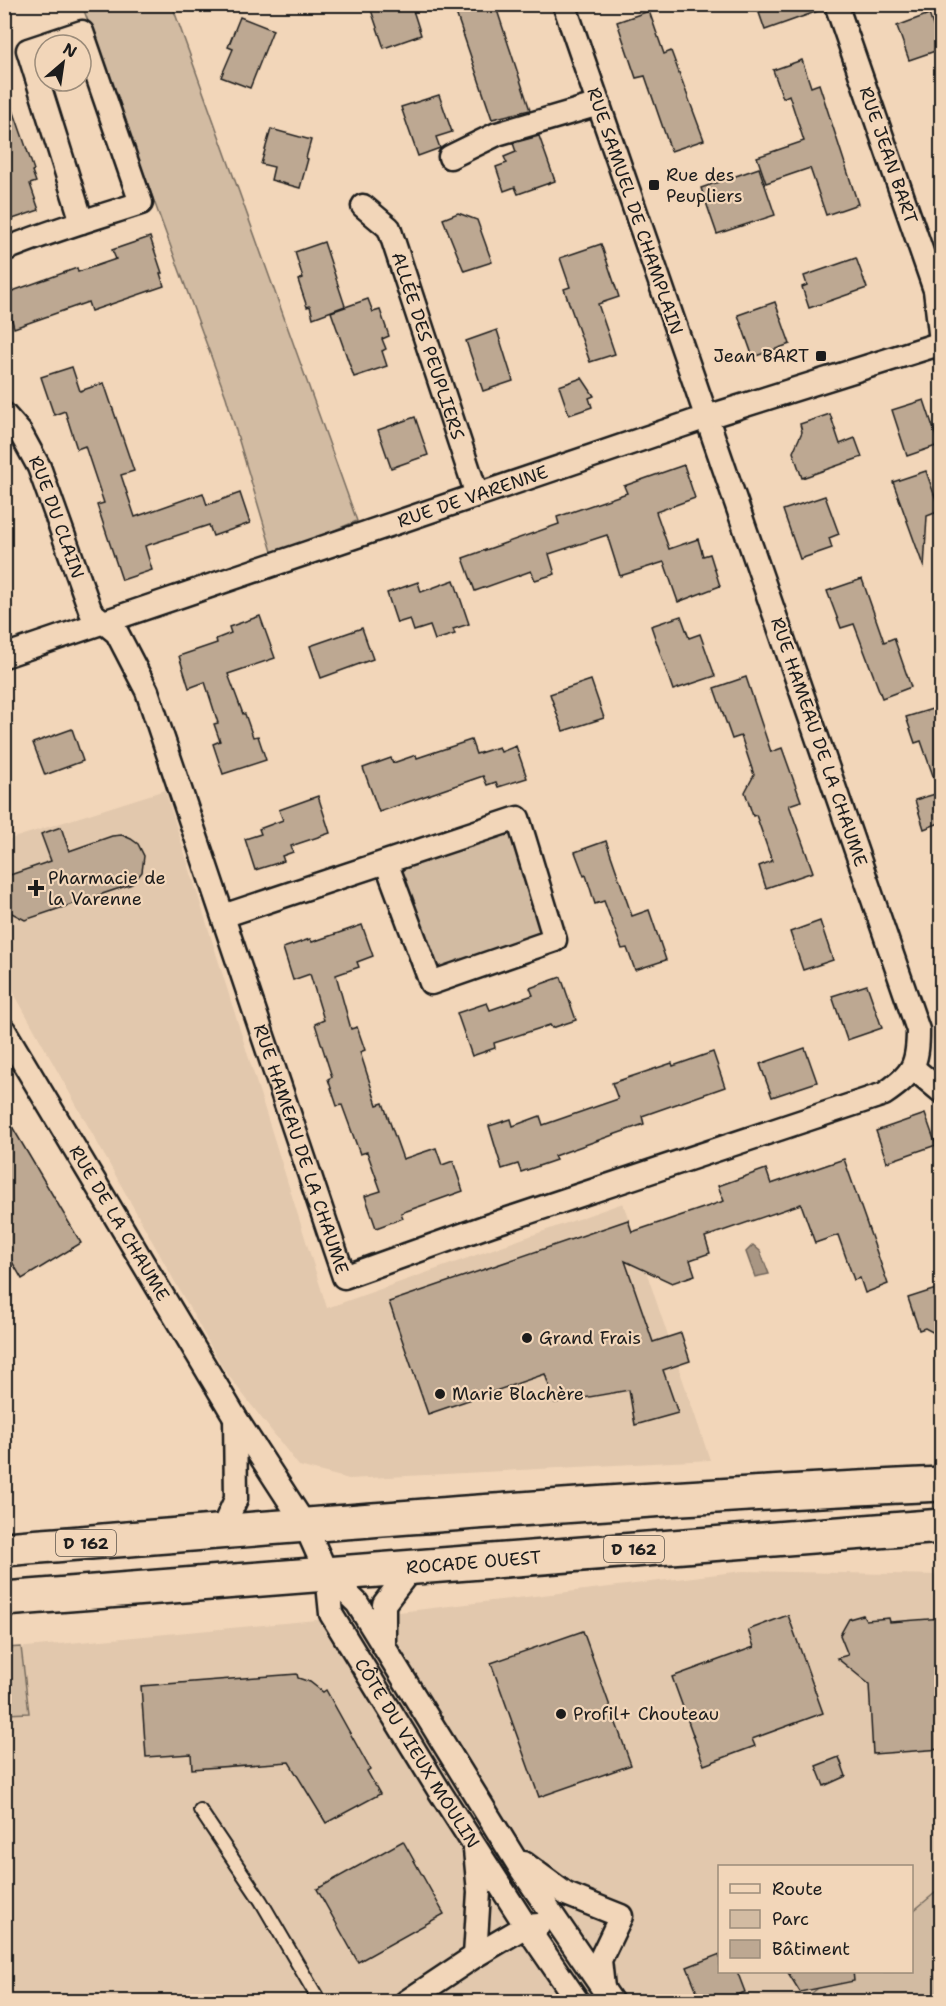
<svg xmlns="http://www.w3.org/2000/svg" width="946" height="2006" viewBox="0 0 946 2006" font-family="'Shantell Sans',sans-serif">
<rect width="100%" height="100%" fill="#f2d6b9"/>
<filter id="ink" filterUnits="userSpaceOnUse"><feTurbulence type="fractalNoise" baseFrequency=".0167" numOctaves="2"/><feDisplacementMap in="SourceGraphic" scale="12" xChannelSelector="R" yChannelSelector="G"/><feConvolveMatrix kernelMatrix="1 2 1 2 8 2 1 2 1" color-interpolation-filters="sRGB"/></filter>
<g filter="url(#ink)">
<!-- built -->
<g fill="#e2c8ad">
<path d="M165,790l162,518 296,-105 87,257 -361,19 -50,-13 -75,-96 -219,-393 -1,-136z"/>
<path d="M743,1571l198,4v313l-29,24v-46h-192v106h118l-37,29 -796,1v-353l386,-36z"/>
</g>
<!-- green -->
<g fill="#d2bba2" stroke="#776c5f" stroke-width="1.5">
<path d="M82,5h90l185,516 -84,34 -47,-158z"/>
<path d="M508,829l37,106 -108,37 -36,-105z"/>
<path d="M21,1647l8,66 -24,1v-66z"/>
<path d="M941,1888v113l-140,1 37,-30h74v-60z"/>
</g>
<!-- water -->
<path fill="#a99683" stroke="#71655a" stroke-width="1.5" d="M753,1245l7,6 9,23 -14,3 -9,-25z"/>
<!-- building -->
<g fill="#bda892" stroke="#1c1c1c" stroke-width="1.5">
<path d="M369,4h42l10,31 -37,13z"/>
<path d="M453,4h42l35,106 -38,9z"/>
<path d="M756,4h67l1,5 -59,21z"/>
<path d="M649,11l15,43 7,-3 33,89 -33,11 -26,-75 -9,2 -19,-56z"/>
<path d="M929,14l12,35 -32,11 -12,-34z"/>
<path d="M240,17l33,13 -23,58 -29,-11 12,-28 -5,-2z"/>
<path d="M802,60l9,27 8,-3 39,120 -32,11 -16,-47 -44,15 -9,-26 47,-16 -15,-46 -6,3 -10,-28z"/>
<path d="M8,95l26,75 -2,1 4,11 -6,2 9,26 -35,12v-126z"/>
<path d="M439,95l13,37 -16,5 4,11 -22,8 -17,-49z"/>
<path d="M271,129l40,11 -5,18 2,1 -8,29 -29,-8 3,-13 -13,-3z"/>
<path d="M539,136l16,45 -37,13 -3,-7 -11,4 -8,-24 11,-4 -3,-6 12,-5 -3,-9z"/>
<path d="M759,168l16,47 -58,19 -16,-46z"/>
<path d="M458,213l19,7 15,42 -28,9 -21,-52z"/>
<path d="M150,237l12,36h-2l4,13 -73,25 -3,-9 -74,26 -2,-8 -8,3v-29l73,-26 1,4 38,-13 -4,-9z"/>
<path d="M324,242l21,64 -32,12 -3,-12 -3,1 -9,-27 5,-2 -8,-26z"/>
<path d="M601,244l18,53 -21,7 17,50 -25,8 -26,-73 6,-2 -10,-29z"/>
<path d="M856,258l11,30 -58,20 -7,-21 5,-2 -3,-9z"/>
<path d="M368,299l5,13 7,-2 9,26 -7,3 4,10 -4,2 5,15 -33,11 -23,-65z"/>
<path d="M775,302l15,42 -37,13 -15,-42z"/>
<path d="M497,330l16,51 -30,10 -17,-50z"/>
<path d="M72,367l8,24 24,-8 30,88 -13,4 14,42 68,-24 4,12 33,-12 10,30 -37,13 -4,-11 -64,21 7,24 -30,10 -25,-75 7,-2 -19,-57 -8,3 -12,-38 -11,4 -13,-38z"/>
<path d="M582,378l12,18 -5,2 3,9 -23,8 -10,-29z"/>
<path d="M924,400l15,45 -32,11 -15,-46z"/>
<path d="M830,414l10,30 15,-6 7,19 -60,21 -9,-26 9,-20 -2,-8z"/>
<path d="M415,417l13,38 -37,13 -13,-38z"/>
<path d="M684,465l11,33 -39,14 13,37 29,-10 5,17 7,-2 10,32 -42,16 -14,-40 -44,14 -13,-41 -58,19 6,20 -20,6 -4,-9 -56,20 -12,-33 96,-34 -2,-7 70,-24 -3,-7z"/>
<path d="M926,471l14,40 -13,5 -3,52 -31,-86z"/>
<path d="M825,496l14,38 -10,4 3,10 -32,11 -17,-49z"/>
<path d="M862,579l22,63 10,-4 17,49 -29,11 -28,-74 -13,4 -14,-37z"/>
<path d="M454,580l15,44 -16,5 2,5 -20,6 -5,-14 -16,5 -4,-12 -13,4 -10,-30 31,-11 3,10z"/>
<path d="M260,616l15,42 -47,16 15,40h2l8,23 5,-1 8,24 -43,14 -10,-30 7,-3 -6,-17 4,-1 -13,-41 -16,6 -10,-32 38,-13 -1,-4 15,-6 -2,-6z"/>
<path d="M681,616l8,22 11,-4 15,42 -42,14 -22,-64z"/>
<path d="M362,628l11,31 -52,19 -11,-32z"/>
<path d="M746,677l25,75 11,-4 19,53 -12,4 24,67 -47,16 -7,-22 13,-5 -16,-46 -3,1 -8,-24 9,-17 -13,-39 -9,3 -18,-51z"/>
<path d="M591,680l13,38 -41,13 -13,-37z"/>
<path d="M942,706v84h-4l-17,-49 -6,2 -9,-26z"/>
<path d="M72,729l11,32 -38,14 -12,-32z"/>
<path d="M471,740l5,14 23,-7 2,5 15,-6 11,32 -29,9 -2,-5 -9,3 -4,-9 -104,36 -16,-44 28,-10 2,5 23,-8 1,3z"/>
<path d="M942,792v30l-18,7 -9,-29z"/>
<path d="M318,796l12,37 -39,13 2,6 -11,4 2,5 -29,9 -10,-31 16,-5 -2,-5 24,-9 -4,-10z"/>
<path d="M61,827l8,24 43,-15 10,-1 9,4 7,5 6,12 -2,16 -10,12 -107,36 -21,-11v-32l47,-16 -10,-27z"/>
<path d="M606,841l26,75 17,-6 17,50 -31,10 -8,-22 -5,1 -18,-48 -9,3 -9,-29 -2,1 -9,-24z"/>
<path d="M820,921l13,39 -30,10 -13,-38z"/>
<path d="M362,925l11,31 -16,6 2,5 -23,8 15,54 6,-2 8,23 -5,2 17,53 6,-2 20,56 33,-11 6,17 11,-4 10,30 -62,22 2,5 -27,10 -11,-32 16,-5 -14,-39 -7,2 -18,-49 -5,1 -9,-27 4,-2 -17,-53 9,-4 -14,-46 -17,6 -10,-32 27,-9 2,3z"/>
<path d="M561,977l15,43 -24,8 -2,-3 -56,18 1,5 -23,8 -15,-43 30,-10 3,7 43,-15 -3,-7z"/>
<path d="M867,985l15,43 -35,12 -15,-44z"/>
<path d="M805,1048l12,34 -45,15 -12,-33z"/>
<path d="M713,1052l12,35 -83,29 2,8 -90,32 2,4 -35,12 -3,-8 -16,5 -13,-43 22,-7 2,7 27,-10 3,9 75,-26 -6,-16 60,-20 1,3z"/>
<path d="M4,1113l77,130 -59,36 -18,-31z"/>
<path d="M925,1114l11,31 -49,17 -11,-31z"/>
<path d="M844,1159l44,125 -23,9 -5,-15 -6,2 -16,-45 -23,8 -14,-39 -96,33 5,16 -20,7 5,15 -23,8 -47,-22 28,81 28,-9 9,28 -27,9 15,43 -43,12 -6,-35 -74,13 -10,-29 -117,40 -39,-112 239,-82 4,12 92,-31 -6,-15 48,-17 5,15z"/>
<path d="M942,1287v50l-17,-9 -6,2 -11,-32z"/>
<path d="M788,1615l35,98 -71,26 3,7 -51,19 -32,-88 82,-30 -6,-17z"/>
<path d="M863,1615l3,5 23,-2 1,4 52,-4v131l-69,5 -4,-70 -32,-26 11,-3 -8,-20 9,-16z"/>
<path d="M583,1631l48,134 -92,32 -48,-134z"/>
<path d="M297,1674l1,4 12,4 13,10 3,-2 44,79 -3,2 13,23 -54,29 -37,-61 -97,7 -1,-15 -45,3 -5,-71z"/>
<path d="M839,1757l7,19 -22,10 -8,-20z"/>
<path d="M403,1841l41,73 -86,48 -41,-73z"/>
<path d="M720,1954v17h17l8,21 -23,9h-21l-14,-34z"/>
<path d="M787,1971h66l1,10 -54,11z"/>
</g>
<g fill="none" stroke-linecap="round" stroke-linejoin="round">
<defs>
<path id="service" d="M200,1810l61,91 59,101"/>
<g id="minor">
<path id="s1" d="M836,4l99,286 7,60"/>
<path d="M450,157l47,-23 102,-30"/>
<path id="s2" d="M363,206l26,22 88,267"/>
<path d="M4,250c45,-19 91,-32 137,-47l-59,-171 -54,18 54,172"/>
<path id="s3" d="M4,414l16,18 19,35 52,145 26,21 30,58 197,586 146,-52 394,-131c29,-20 34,-29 34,-64l-354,-1026"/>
<path id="s4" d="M4,656l703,-239 235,-74"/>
<path d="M223,916l295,-98 37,122 -124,43 -45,-121"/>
<path id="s5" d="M4,1030l231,387 70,108 22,49 4,40 109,178 86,134 52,76"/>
<path d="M913,1068l29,24"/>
<path d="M221,1532l15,-33 -1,-82"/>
<path d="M327,1574l30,29 164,266 91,133"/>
<path d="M384,1646v-42l29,-38"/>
<path d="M524,1863l42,31 55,22 -21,44 3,28"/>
<path d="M475,1956l4,-64 -4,-42"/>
<path d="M406,2002l69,-46 51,-30 13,-1"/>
</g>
<g id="primary">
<path d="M4,1549c313,-25 625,-51 938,-65"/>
<path id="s6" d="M4,1599l938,-73"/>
</g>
</defs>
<!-- service casing -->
<use href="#service" stroke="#1c1c1c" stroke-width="16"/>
<!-- minor casing -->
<use href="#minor" stroke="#1c1c1c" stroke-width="27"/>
<!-- primary casing -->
<use href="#primary" stroke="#1c1c1c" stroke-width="38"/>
<!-- service -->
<use href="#service" stroke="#f2d6b9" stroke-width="12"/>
<!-- minor -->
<use href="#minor" stroke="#f2d6b9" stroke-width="22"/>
<!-- primary -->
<use href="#primary" stroke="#f2d6b9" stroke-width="33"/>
</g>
</g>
<!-- markers -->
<g fill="#1c1c1c" stroke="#f2d6b9" stroke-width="2">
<rect x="648" y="179" width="12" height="12" rx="3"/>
<rect x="815" y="350" width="12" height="12" rx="3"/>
<path d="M33 879h6v6h6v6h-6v6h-6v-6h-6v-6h6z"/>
<circle cx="527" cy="1338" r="6"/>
<circle cx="440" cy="1394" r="6"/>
<circle cx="561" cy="1714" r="6"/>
</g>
<g text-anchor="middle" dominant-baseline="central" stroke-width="4.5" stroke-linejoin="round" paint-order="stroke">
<!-- shield labels -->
<g fill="#f2d6b9" stroke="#5c544b" stroke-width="1.5">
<rect x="56" y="1530" width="60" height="26" rx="4.5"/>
<rect x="604" y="1536" width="60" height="26" rx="4.5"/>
</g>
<g font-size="16" font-weight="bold" fill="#1c1c1c">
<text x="86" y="1543">D 162</text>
<text x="634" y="1549">D 162</text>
</g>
<!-- street labels -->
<g font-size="18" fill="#1c1c1c" stroke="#f2d6b9">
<text stroke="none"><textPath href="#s1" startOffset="160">RUE JEAN BART</textPath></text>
<text transform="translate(635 211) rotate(71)">RUE SAMUEL DE CHAMPLAIN</text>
<text stroke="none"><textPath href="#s2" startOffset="158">ALLÉE DES PEUPLIERS</textPath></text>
<text stroke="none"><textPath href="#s4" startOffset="495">RUE DE VARENNE</textPath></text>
<text stroke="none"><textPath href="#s3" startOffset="117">RUE DU CLAIN</textPath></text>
<text transform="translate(819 742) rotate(71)">RUE HAMEAU DE LA CHAUME</text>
<text stroke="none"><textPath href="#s3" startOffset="800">RUE HAMEAU DE LA CHAUME</textPath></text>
<text stroke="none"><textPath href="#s5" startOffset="225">RUE DE LA CHAUME</textPath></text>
<text stroke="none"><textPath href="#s6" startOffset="471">ROCADE OUEST</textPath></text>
<text stroke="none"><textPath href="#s5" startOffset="837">CÔTE DU VIEUX MOULIN</textPath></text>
</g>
<!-- poi labels -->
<g font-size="18" fill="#1c1c1c" stroke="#f2d6b9" text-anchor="start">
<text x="666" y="175">Rue des<tspan x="666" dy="21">Peupliers</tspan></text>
<text x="809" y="356" text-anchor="end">Jean BART</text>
<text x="48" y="878">Pharmacie de<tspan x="48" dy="21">la Varenne</tspan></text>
<text x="539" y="1338">Grand Frais</text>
<text x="452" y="1394">Marie Blachère</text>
<text x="573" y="1714">Profil+ Chouteau</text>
</g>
</g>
<!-- margin -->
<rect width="946" height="2006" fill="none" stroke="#f2d6b9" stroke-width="24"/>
<rect x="12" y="12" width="922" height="1982" fill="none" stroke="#1c1c1c" stroke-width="2" filter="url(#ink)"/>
<!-- legend -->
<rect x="718" y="1865" width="195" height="108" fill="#f2d6b9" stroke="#9c8c7a" stroke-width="1.5"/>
<rect x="730" y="1884" width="30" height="9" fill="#f2d6b9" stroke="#9c8c7a" stroke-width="1.5"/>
<text x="772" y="1895" font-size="18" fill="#1c1c1c">Route</text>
<rect x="730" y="1910" width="30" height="18" fill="#d2bba2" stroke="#9c8c7a" stroke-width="1.5"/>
<text x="772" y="1925" font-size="18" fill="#1c1c1c">Parc</text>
<rect x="730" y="1940" width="30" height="18" fill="#bda892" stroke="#9c8c7a" stroke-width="1.5"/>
<text x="772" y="1955" font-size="18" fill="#1c1c1c">Bâtiment</text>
<!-- north arrow -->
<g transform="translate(63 63) rotate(29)"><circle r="28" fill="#f2d6b9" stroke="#9c8c7a" stroke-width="1.5"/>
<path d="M0-4.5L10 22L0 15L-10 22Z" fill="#1c1c1c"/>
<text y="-9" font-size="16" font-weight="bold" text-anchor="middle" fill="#1c1c1c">N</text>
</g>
</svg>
